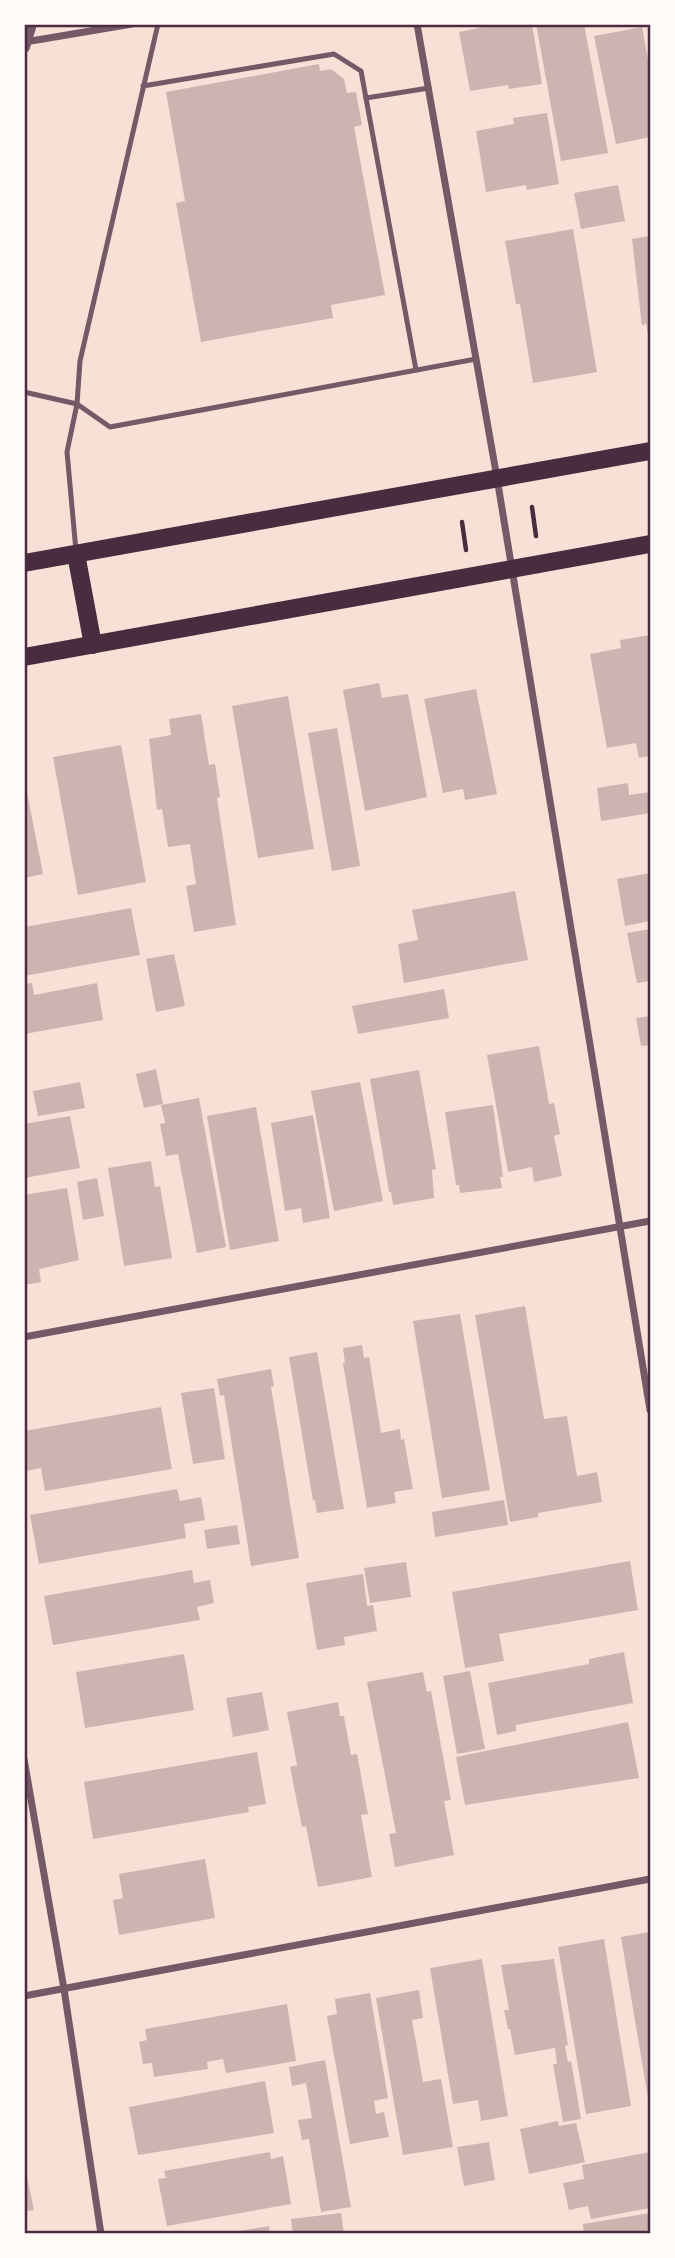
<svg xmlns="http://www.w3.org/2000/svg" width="675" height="2258" viewBox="0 0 675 2258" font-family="'Crimson Pro',serif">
<rect width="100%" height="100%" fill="#f7e1d7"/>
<!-- building -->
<g fill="#ccb4b1">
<path d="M498,24h34l10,60 -33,5 -1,-4 -38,6 -11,-59z"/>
<path d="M536,24h48l24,129 -47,8z"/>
<path d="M642,27l8,44v66l-34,7 -22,-108z"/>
<path d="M319,64l1,7 11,-2 13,10 3,14 9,-1 6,33 -8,2 31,168 -54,10 2,13 -132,24 -25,-139 9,-2 -19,-109z"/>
<path d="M547,113l12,71 -32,6 -1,-5 -40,7 -10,-61 38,-7 -1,-6z"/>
<path d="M618,185l7,36 -44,8 -7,-36z"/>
<path d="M573,229l24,143 -64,11 -13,-79h-4l-11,-63z"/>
<path d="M650,236v105h-1l-3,-18 -4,3 -10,-87z"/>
<path d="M650,635v121l-11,2 -3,-15 -29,5 -17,-94 31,-6 -1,-8z"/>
<path d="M379,683l3,15 26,-4 19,103 -62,14 -22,-121z"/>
<path d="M476,689l21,105 -32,6 -2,-11 -20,4 -19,-94z"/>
<path d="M288,696l26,153 -56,9 -26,-152z"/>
<path d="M201,714l8,51 6,-1 5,33 -3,1 19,127 -42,7 -8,-46 10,-2 -6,-40 -22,3 -6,-38 -5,1 -8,-71 22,-4 -2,-16z"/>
<path d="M337,728l23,138 -28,5 -24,-138z"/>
<path d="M121,745l25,137 -68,13 -25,-138z"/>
<path d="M24,777l19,97 -19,4z"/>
<path d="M628,783l1,12 21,-3v21l-49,8 -4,-33z"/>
<path d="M650,873v48l-25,5 -8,-47z"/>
<path d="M515,891l13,69 -124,23 -6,-39 20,-4 -6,-30z"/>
<path d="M131,908l9,47 -116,21v-49z"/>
<path d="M650,929v52l-13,2 -10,-50z"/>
<path d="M174,954l11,52 -29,6 -10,-53z"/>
<path d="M32,983l2,12 63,-12 6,37 -79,14v-50z"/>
<path d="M444,989l5,29 -91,16 -6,-28z"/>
<path d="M650,1016v29l-9,1 -5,-28z"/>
<path d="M539,1046l10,58 5,-1 6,31 -6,2 8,40 -28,6 -2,-15 -24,5 -21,-117z"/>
<path d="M156,1069l7,35 -19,4 -8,-34z"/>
<path d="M419,1070l17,99 -4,1 2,28 -41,7 -2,-13h-2l-19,-113z"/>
<path d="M80,1082l5,26 -47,8 -5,-25z"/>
<path d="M360,1082l23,119 -49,10 -23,-120z"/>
<path d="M199,1098l27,149 -29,6 -19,-99 -12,2 -6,-32 5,-1 -4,-18z"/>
<path d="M493,1105l10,72h-3l2,11 -42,5 -1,-8h-3l-11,-73z"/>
<path d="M256,1107l23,134 -49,9 -23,-134z"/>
<path d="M313,1115l17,103 -27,5 -2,-15 -16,3 -14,-88z"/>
<path d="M70,1116l10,52 -56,10v-54z"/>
<path d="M151,1161l4,26 5,-1 12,72 -48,8 -16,-98z"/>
<path d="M97,1178l7,38 -21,4 -6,-38z"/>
<path d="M67,1188l12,72 -40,9 2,13 -17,3v-90z"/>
<path d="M525,1306l19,113 23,-3 10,60 20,-4 5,30 -64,11v4l-28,5 -35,-207z"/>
<path d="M460,1314l30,176 -48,8 -29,-177z"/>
<path d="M362,1345l2,13 5,-1 12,76 19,-4 1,11 3,-1 9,50 -19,3 2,11 -29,5 -24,-145h2l-2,-15z"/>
<path d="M317,1352l27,157 -27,4 -2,-13 -2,1 -24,-144z"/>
<path d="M271,1369l3,17 -3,1 28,171 -48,8 -27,-171 -4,1 -3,-17z"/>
<path d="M214,1388l11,71 -32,5 -12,-71z"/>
<path d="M161,1407l11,62 -127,22 -4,-23 -15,3 -2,-40z"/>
<path d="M177,1489l3,12 21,-4 4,23 -21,4 2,14 -147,26 -9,-49z"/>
<path d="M504,1500l4,25 -73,12 -3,-25z"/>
<path d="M237,1525l3,19 -33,5 -3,-19z"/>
<path d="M630,1561l8,49 -139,24 5,27 -39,7 -13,-76z"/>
<path d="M406,1562l5,35 -41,6 -6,-35z"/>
<path d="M192,1570l2,13 16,-3 4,23 -17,4 3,13 -147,25 -9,-49z"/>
<path d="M363,1574l4,32 6,-1 4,26 -33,6 1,8 -28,5 -11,-67z"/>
<path d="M624,1652l9,51 -117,22v6l-19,4 -9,-52 101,-19v-5z"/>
<path d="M184,1654l10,56 -109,18 -9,-56z"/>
<path d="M470,1671l15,78 -28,5 -14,-78z"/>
<path d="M423,1672l4,20 4,-1 20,109 -7,1 10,54 -59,12 -6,-33 7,-1 -29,-151z"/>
<path d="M262,1692l7,38 -36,7 -7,-39z"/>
<path d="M338,1702l2,14h4l7,39 6,-1 11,60 -7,1 11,62 -54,10 -12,-61 -4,1 -12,-60 7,-2 -10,-53z"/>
<path d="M628,1722l11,56 -174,27 -9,-48z"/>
<path d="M257,1752l9,52 -18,3 1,5 -156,27 -9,-57z"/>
<path d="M205,1859l10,59 -96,17 -6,-35 10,-2 -4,-24z"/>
<path d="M650,1932v172h-1l-28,-167z"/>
<path d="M604,1939l27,167 -45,8 -28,-167z"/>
<path d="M482,1959l26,157 -27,5 -3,-21 -25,4 -23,-136z"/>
<path d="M554,1959l14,86 -3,1 3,16 3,-1 10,58 -18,3 -10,-58h4l-2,-16 -40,7 -5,-26h-2l-4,-19h5l-8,-45z"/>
<path d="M419,1990l4,28 -11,2 11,62 18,-3 12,68 -50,8 -27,-157z"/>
<path d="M370,1993l18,105 -14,3 2,13 8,-2 5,25 -39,7 -23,-128 10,-2 -2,-15z"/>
<path d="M287,2004l9,57 -70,12 -3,-14 -16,3 1,7 -54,8 -2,-14 -9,1 -4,-22 8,-2 -2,-11z"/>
<path d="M325,2060l26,147 -30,5 -12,-73 -7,1 -4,-20 14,-2 -6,-35 -14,3 -3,-19z"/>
<path d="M265,2081l9,52 -136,22 -9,-48z"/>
<path d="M558,2121l1,5 17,-3 9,39 -56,12 -9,-45z"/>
<path d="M489,2142l6,38 -31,6 -7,-39z"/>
<path d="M270,2152l1,7 12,-3 8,48 -124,22 -9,-47 8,-1 -2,-7z"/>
<path d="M650,2152v56l-59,11 -3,-13 -19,4 -6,-27 21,-4 -2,-14z"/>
<path d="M24,2162l10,48 -10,1z"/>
<path d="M341,2213l3,21h-51l-2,-15z"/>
<path d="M650,2213v21h-66l-1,-10z"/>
<path d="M269,2226l1,8h-36v-2z"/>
</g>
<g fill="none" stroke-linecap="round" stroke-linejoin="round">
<!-- path -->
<g stroke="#4a2c40" stroke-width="4.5">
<path d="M532,507l4,29"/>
<path d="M462,522l4,28"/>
</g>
<!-- service -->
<g stroke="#755966" stroke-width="5">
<path d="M143,86l191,-32 27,17 55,299"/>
<path d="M366,98l63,-10"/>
<path d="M24,392l53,12 33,23 366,-68"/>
<path d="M76,551l-9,-99 10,-48 3,-43 78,-337"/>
</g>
<!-- minor -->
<g stroke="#755966" stroke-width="7">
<path d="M417,24l80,454 153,932"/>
<path d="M25,42l107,-18"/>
<path d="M24,1337l626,-116"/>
<path d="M24,1759l40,230 37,245"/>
<path d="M24,1996l626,-117"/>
</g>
<!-- tertiary -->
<path stroke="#755966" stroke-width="12" d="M24,47l7,-23"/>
<!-- primary -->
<g stroke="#4a2c40" stroke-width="18">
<path d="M76,554l17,91"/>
<path d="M24,563l626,-112"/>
<path d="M24,657l626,-113"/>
</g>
</g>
<!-- border -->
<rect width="675" height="2258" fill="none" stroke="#fffaf5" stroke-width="52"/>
<rect x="26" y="26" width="623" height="2206" fill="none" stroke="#4a2c40" stroke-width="2.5"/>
</svg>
